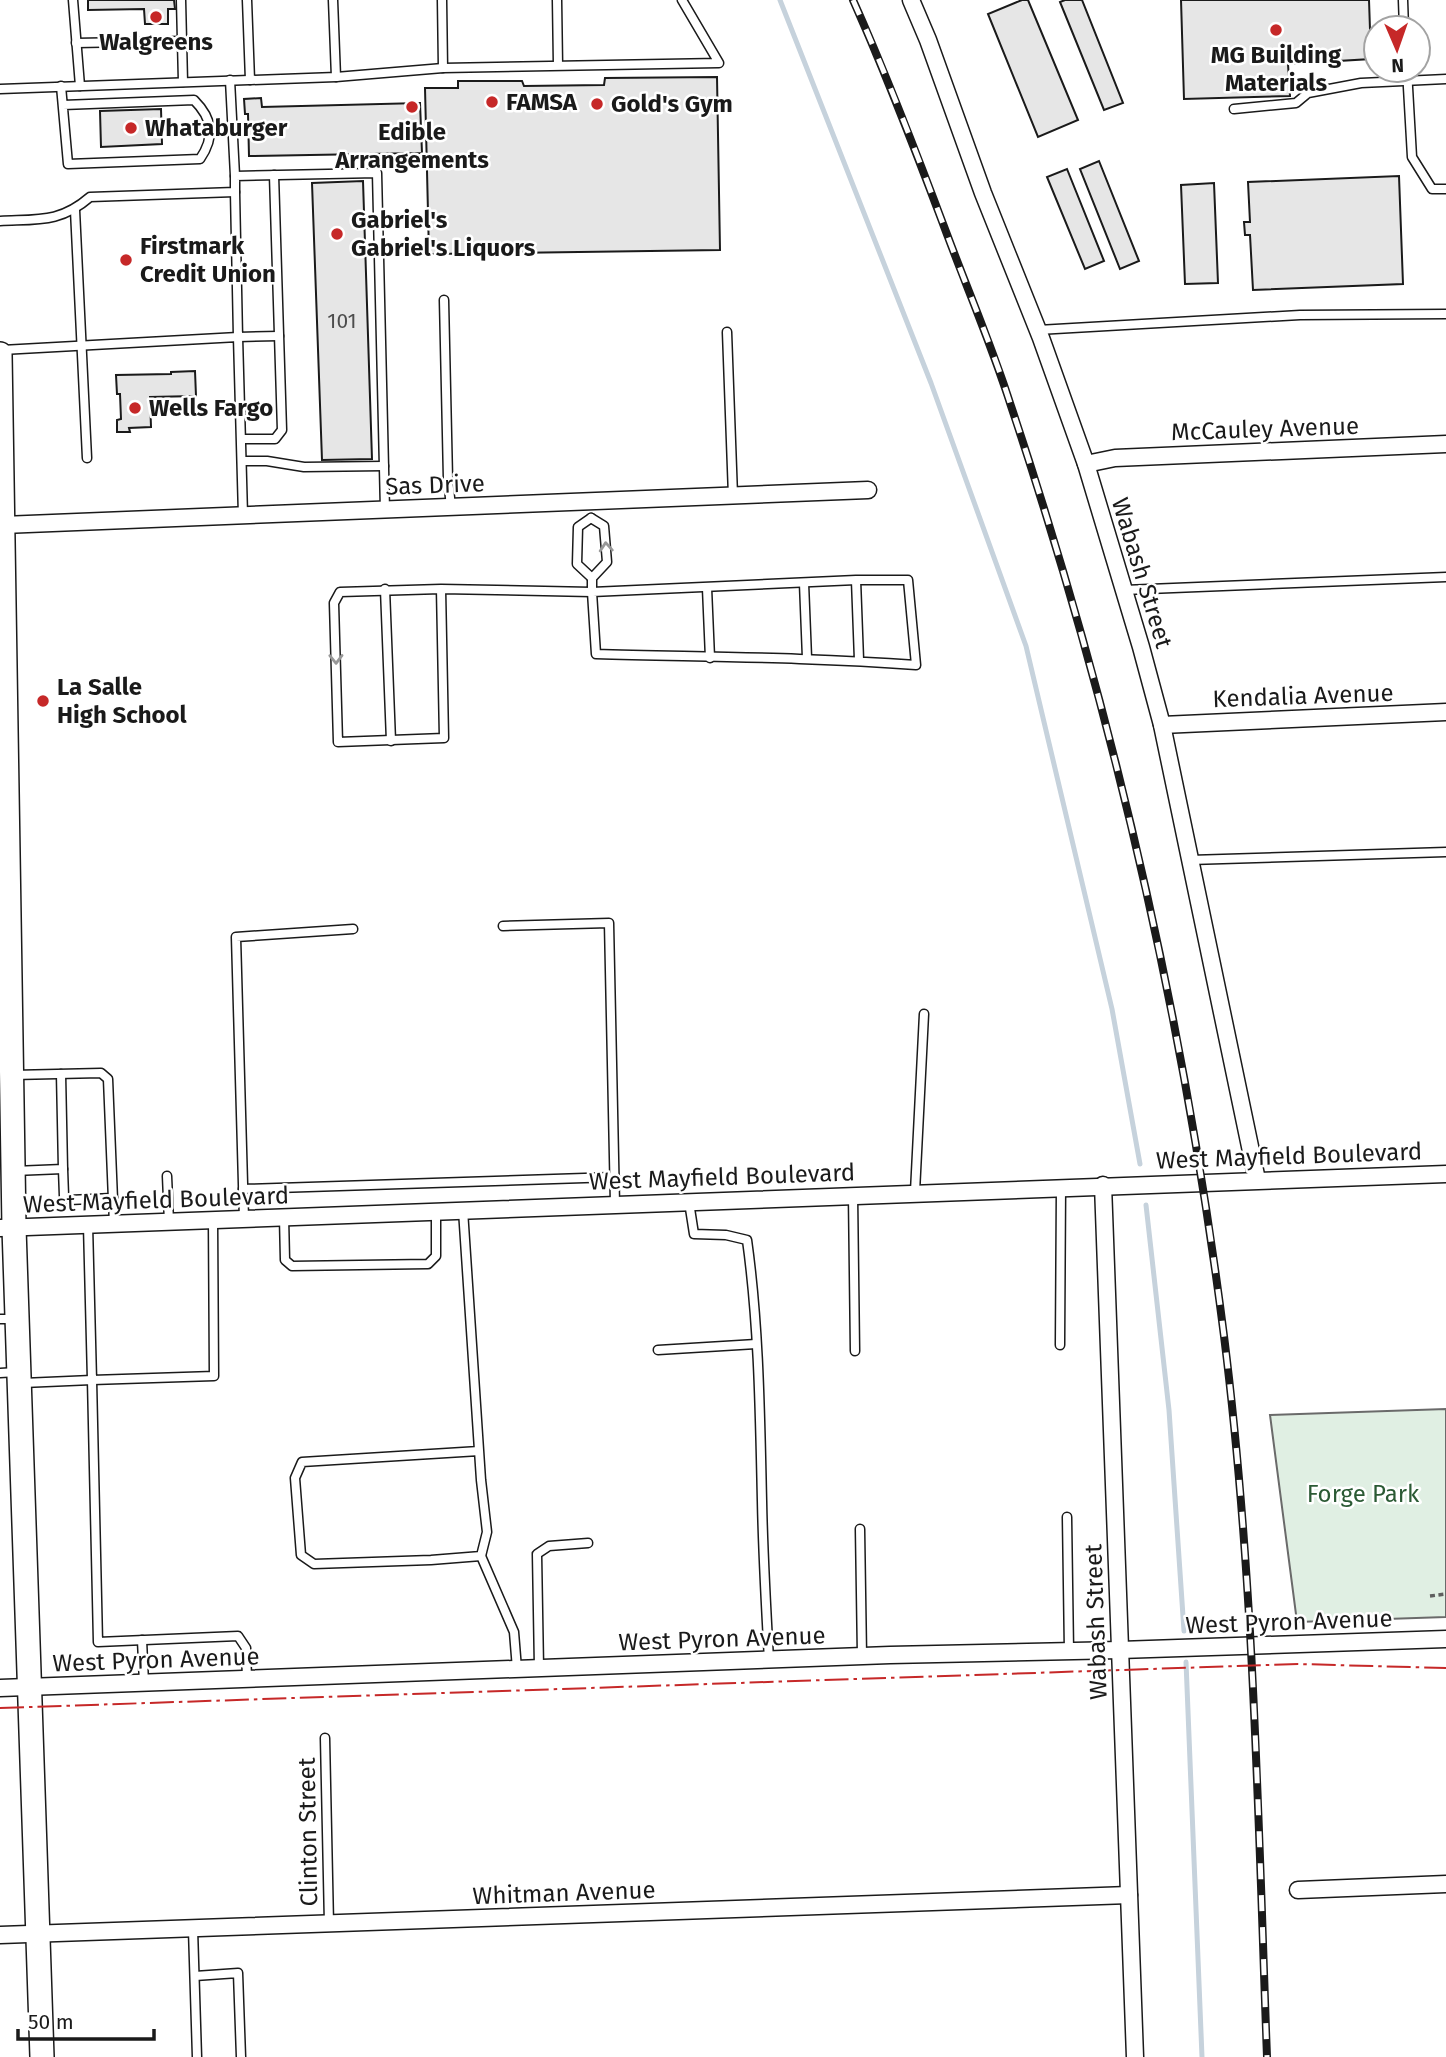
<svg xmlns="http://www.w3.org/2000/svg" width="1446" height="2057" viewBox="0 0 1446 2057" font-family="'Fira Sans',sans-serif">
<rect width="100%" height="100%" fill="#fff"/>
<!-- green -->
<path fill="#e0efe3" stroke="#6a6a6a" stroke-width="2" d="M1446,1409v208l-149,5 -27,-207z"/>
<g fill="none" stroke-linecap="round" stroke-linejoin="round">
<!-- stream -->
<g stroke="#c6d2dc" stroke-width="5">
<path d="M780,0l151,383 95,263 86,363 28,155"/>
<path d="M1146,1205l23,205 15,221"/>
<path d="M1186,1662l16,395"/>
</g>
</g>
<!-- building -->
<g fill="#e6e6e6" stroke="#1a1a1a" stroke-width="2">
<path d="M88,0h86l1,9h-7v15h-23l-1,-15 -56,1z"/>
<path d="M1022,0h6l50,120 -40,17 -50,-123z"/>
<path d="M1065,0h17l41,103 -19,7 -44,-108z"/>
<path d="M1181,0h188l2,59 -83,5 2,32 -106,3z"/>
<path d="M717,77l3,173 -291,4 -4,-166h33v-7h64l2,5 80,-1 1,-7z"/>
<path d="M261,98l1,9 158,-4 2,50 -173,3 -1,-42h-3l-1,-15z"/>
<path d="M161,109l1,35 -61,3 -1,-36z"/>
<path d="M1099,161l40,100 -19,8 -40,-100z"/>
<path d="M1067,169l37,92 -19,8 -38,-92z"/>
<path d="M1399,176l4,108 -150,6 -3,-55h-5l-1,-13h6l-2,-40z"/>
<path d="M363,181l9,278 -50,1 -10,-277z"/>
<path d="M1214,183l4,100 -33,1 -4,-99z"/>
<path d="M195,371l1,25 -46,1 1,30 -22,1 1,4h-13v-12l4,-1 -1,-25h-3l-1,-19 55,-1v-2z"/>
</g>
<g fill="none" stroke-linecap="round" stroke-linejoin="round">
<defs>
<g id="service">
<path d="M73,0l7,86"/>
<path d="M181,0l2,82"/>
<path d="M247,0l3,80"/>
<path d="M333,0l3,77"/>
<path d="M442,0l1,68"/>
<path d="M557,0l1,65"/>
<path d="M1403,0l1,28"/>
<path d="M76,43l106,-2"/>
<path d="M1407,70l5,87 20,32h14"/>
<path d="M230,80l5,96"/>
<path d="M61,86l7,78 132,-5c15,-22 13,-40 -6,-59l-131,5"/>
<path d="M0,89l336,-12 107,-9 276,-5 -37,-63"/>
<path d="M1234,109l62,-6 12,-10 53,-10 85,-4"/>
<path d="M235,192l3,145 41,-1"/>
<path d="M75,210l12,248"/>
<path d="M0,221c38,-2 60,2 90,-24l145,-5v-16l142,-3 8,337"/>
<path d="M444,300l4,179 3,28"/>
<path d="M1038,330l262,-15 146,-1"/>
<path d="M727,332l6,164"/>
<path d="M2,350l236,-13 5,178"/>
<path d="M242,439h33l7,-9 -8,-255"/>
<path d="M242,461h25l37,6 80,-1"/>
<path d="M591,518l-13,9 -1,37 15,14"/>
<path d="M856,580l-264,12 4,62c107,3 213,3 320,11l-8,-85h-52l3,80"/>
<path d="M804,583l3,75"/>
<path d="M707,588l3,70"/>
<path d="M385,589l6,152"/>
<path d="M441,589l3,149 -106,4 -4,-139 6,-11 101,-3 151,3v-14l15,-16 -3,-36 -13,-8"/>
<path d="M1124,590l322,-13"/>
<path d="M1190,860l256,-8"/>
<path d="M503,926l106,-3 6,281"/>
<path d="M13,1075l88,-2 7,6 6,145"/>
<path d="M63,1169l1,27 5,4 44,-2"/>
<path d="M14,1171l49,-2 -2,-95"/>
<path d="M167,1176l2,46"/>
<path d="M243,1189l372,-12"/>
<path d="M915,1192l9,-178"/>
<path d="M853,1195l2,156"/>
<path d="M689,1202l5,32 32,1 21,5c12,86 13,174 15,261 1,53 4,106 7,159"/>
<path d="M463,1210l18,270 6,52 -6,24 -50,4 -117,4 -13,-9 -6,-77 7,-16 177,-11"/>
<path d="M284,1217l1,43 7,6 136,-2 8,-8v-45"/>
<path d="M244,1219l-8,-282 117,-8"/>
<path d="M88,1225l4,155 122,-4 -1,-156"/>
<path d="M0,1319h15"/>
<path d="M1060,1345l1,-158"/>
<path d="M658,1350l98,-6"/>
<path d="M0,1373l17,-1"/>
<path d="M23,1383l69,-3 6,262 140,-6 8,12 1,31"/>
<path d="M1067,1517l2,134"/>
<path d="M860,1529l2,127"/>
<path d="M481,1556l33,76 3,37"/>
<path d="M142,1640l2,43"/>
<path d="M539,1668l-2,-114 12,-8 39,-3"/>
<path d="M325,1738l4,186"/>
<path d="M193,1929l4,128"/>
<path d="M195,1976l43,-3 3,84"/>
</g>
<g id="minor">
<path d="M911,0l17,40 55,153 58,145 45,126 55,183 21,78 95,455"/>
<path d="M1086,464l29,-6 331,-14"/>
<path d="M3,525l865,-35"/>
<path d="M1162,725l284,-13"/>
<path d="M1103,1185l32,872"/>
<path d="M0,1228l1446,-54"/>
<path d="M0,1688l890,-33 230,-5 326,-11"/>
<path d="M1298,1890l148,-6"/>
<path d="M0,1935l1129,-40"/>
</g>
<path id="secondary" d="M0,354l14,874 28,829"/>
</defs>
<!-- service casing -->
<use href="#service" stroke="#1a1a1a" stroke-width="11"/>
<!-- minor casing -->
<use href="#minor" stroke="#1a1a1a" stroke-width="19"/>
<!-- secondary casing -->
<use href="#secondary" stroke="#1a1a1a" stroke-width="26"/>
<!-- path -->
<path stroke="#5f5f5f" stroke-width="3.5" stroke-dasharray="5 3.5" stroke-linecap="butt" d="M1430,1596l16,-2"/>
<!-- service -->
<use href="#service" stroke="#fff" stroke-width="8"/>
<!-- minor -->
<use href="#minor" stroke="#fff" stroke-width="16"/>
<!-- secondary -->
<use href="#secondary" stroke="#fff" stroke-width="23"/>
<defs>
<path id="rail" d="M853,0c35,78 65,157 95,237 21,56 45,112 63,169 101,302 173,614 213,930 30,239 34,480 43,721"/>
</defs>
<!-- rail casing -->
<use href="#rail" stroke="#1a1a1a" stroke-width="8"/>
<!-- rail -->
<use href="#rail" stroke="#fff" stroke-width="5" stroke-dasharray="16" stroke-linecap="butt"/>
<!-- power -->
<path stroke="#c62828" stroke-width="2" stroke-dasharray="24 5 3.5 5" stroke-linecap="butt" d="M0,1708l1298,-44 148,4"/>
</g>
<!-- one-way arrows -->
<defs><path id="oneway-chevron" d="M-2-3.5L2.5 0L-2 3.5" fill="none" stroke-width="1.6" stroke-linecap="round" stroke-linejoin="round" transform="scale(1.75)"/></defs>
<g stroke="#989898">
<use href="#oneway-chevron" transform="translate(606 547) rotate(-94)"/>
<use href="#oneway-chevron" transform="translate(336 659) rotate(89)"/>
</g>
<!-- markers -->
<g fill="#c62828" stroke="#fff" stroke-width="2.5">
<circle cx="156" cy="17" r="7"/>
<circle cx="1276" cy="30" r="7"/>
<circle cx="492" cy="102" r="7"/>
<circle cx="597" cy="104" r="7"/>
<circle cx="412" cy="107" r="7"/>
<circle cx="131" cy="128" r="7"/>
<circle cx="337" cy="234" r="7"/>
<circle cx="126" cy="260" r="7"/>
<circle cx="135" cy="408" r="7"/>
<circle cx="43" cy="701" r="7"/>
</g>
<g text-anchor="middle" dominant-baseline="central" stroke-width="5" stroke-linejoin="round" paint-order="stroke">
<!-- number labels -->
<g font-size="21" fill="#4d4d4d">
<text x="342" y="321">101</text>
</g>
<!-- poi labels -->
<g font-size="24" font-weight="bold" fill="#1a1a1a" stroke="#fff" text-anchor="start">
<text x="156" y="42" text-anchor="middle">Walgreens</text>
<text x="1276" y="55" text-anchor="middle">MG Building<tspan x="1276" dy="28">Materials</tspan></text>
<text x="506" y="102">FAMSA</text>
<text x="611" y="104">Gold's Gym</text>
<text x="145" y="128">Whataburger</text>
<text x="412" y="132" text-anchor="middle">Edible<tspan x="412" dy="28">Arrangements</tspan></text>
<text x="351" y="220">Gabriel's<tspan x="351" dy="28">Gabriel's Liquors</tspan></text>
<text x="140" y="246">Firstmark<tspan x="140" dy="28">Credit Union</tspan></text>
<text x="149" y="408">Wells Fargo</text>
<text x="57" y="687">La Salle<tspan x="57" dy="28">High School</tspan></text>
</g>
<!-- street labels -->
<g font-size="24" fill="#1a1a1a" stroke="#fff">
<text transform="translate(1265 429) rotate(-2)">McCauley Avenue</text>
<text transform="translate(435 485) rotate(-2)">Sas Drive</text>
<text transform="translate(1142 573) rotate(73)">Wabash Street</text>
<text transform="translate(1303 696) rotate(-2)">Kendalia Avenue</text>
<text transform="translate(1289 1156) rotate(-2)">West Mayfield Boulevard</text>
<text transform="translate(722 1177) rotate(-2)">West Mayfield Boulevard</text>
<text transform="translate(156 1200) rotate(-2)">West Mayfield Boulevard</text>
<text transform="translate(1096 1622) rotate(-92)">Wabash Street</text>
<text transform="translate(1289 1622) rotate(-2)">West Pyron Avenue</text>
<text transform="translate(722 1639) rotate(-2)">West Pyron Avenue</text>
<text transform="translate(156 1660) rotate(-2)">West Pyron Avenue</text>
<text transform="translate(308 1832) rotate(-91)">Clinton Street</text>
<text transform="translate(564 1893) rotate(-2)">Whitman Avenue</text>
</g>
<!-- park labels -->
<g font-size="24" fill="#2b5a34" stroke="#fff">
<text x="1363" y="1494">Forge Park</text>
</g>
</g>
<!-- north arrow -->
<g transform="translate(1397 49) rotate(178)"><circle r="33" fill="#ffffff" stroke="#a3a3a3" stroke-width="2"/>
<path d="M0-5L12 26L0 18L-12 26Z" fill="#c62828"/>
<text y="-10" font-size="19" font-weight="bold" text-anchor="middle" fill="#1a1a1a">N</text>
</g>
<!-- scale -->
<path d="M18 2029v10h136v-10" fill="none" stroke="#1a1a1a" stroke-width="3.5"/>
<text x="28" y="2029" font-size="21" fill="#1a1a1a" stroke="#ffffff" stroke-width="5" paint-order="stroke">50 m</text>
</svg>
